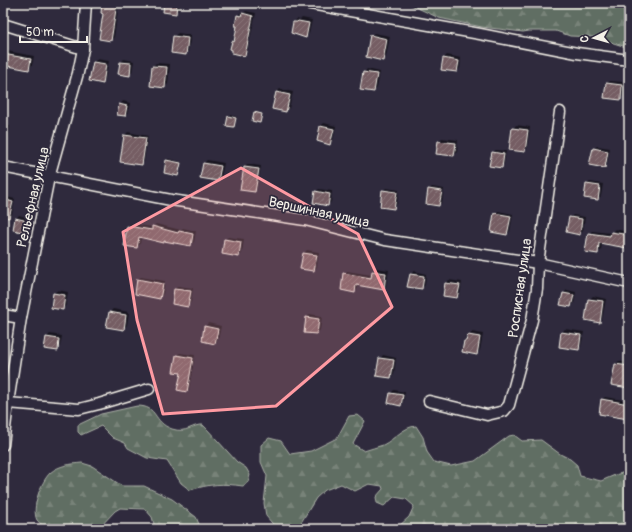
<svg xmlns="http://www.w3.org/2000/svg" width="632" height="532" viewBox="0 0 632 532" font-family="Pangolin,sans-serif">
<defs>
<pattern id="forest-firs" width="22" height="20" patternUnits="userSpaceOnUse"><rect width="22" height="20" fill="#616e63"/><path d="M5 1l3.5 6h-7zM16 11l3.5 6h-7z" fill="#788379"/></pattern>
<pattern id="building-hatch" width="6" height="6" patternUnits="userSpaceOnUse"><rect width="6" height="6" fill="#745d63"/><path d="M-1 1l2-2M0 6l6-6M5 7l2-2" fill="none" stroke="#887579"/></pattern>
</defs>
<rect width="100%" height="100%" fill="#2f2a3d"/>
<filter id="ink" filterUnits="userSpaceOnUse"><feTurbulence type="fractalNoise" baseFrequency=".025" numOctaves="2"/><feDisplacementMap in="SourceGraphic" scale="8" xChannelSelector="R" yChannelSelector="G"/><feConvolveMatrix kernelMatrix="1 2 1 2 8 2 1 2 1" color-interpolation-filters="sRGB"/></filter>
<g filter="url(#ink)">
<!-- forest -->
<g fill="url(#forest-firs)" stroke="#aab0a6">
<path d="M407,3h222v45l-34,-11 -25,-1 -14,-5h-27l-6,1 -41,-5 -43,-9z"/>
<path d="M137,406c22,0 15,16 35,23 15,5 20,-5 31,-4l4,4 30,33 9,6 4,7 -2,7 -5,4c-21,-3 -33,-2 -53,4l-9,-7 -14,-22 -20,-3 -19,-10 -3,-5 -12,-5 -12,-12 -20,9 -3,-3v-7l23,-11z"/>
<path d="M358,415l7,6 -12,23 11,7c6,-2 13,-4 19,-6 12,-6 20,-18 33,-19l7,11 4,15 7,10 17,4 24,-5 34,-25 5,-1 8,6 19,-1 19,14 10,5 7,6 3,11 21,5 14,-6 14,-4v58h-230l-1,-2 11,-10 5,-11 -8,-7 -12,-2 -10,9 -7,-3 -1,-6 7,-8 -1,-3 -13,-2 -14,7 -14,-7 -16,6 -9,8 -19,31h-20l-11,-13 -2,-13 3,-27 -6,-14v-17l8,-7 12,3 9,13 21,-3 26,-13 12,-22z"/>
<path d="M82,463l10,3 30,20h22l28,13 24,18 5,12h-50l3,-5 -2,-7 -7,-8 -25,-1 -5,3 -17,18h-49c-4,-2 -9,-5 -12,-9 -6,-12 4,-38 13,-47 9,-8 21,-9 32,-10z"/>
</g>
<!-- shadow -->
<g fill="#0007">
<path d="M103,3h16l-5,34 -3,3 -7,-27z"/>
<path d="M162,3h18l-1,6 -3,3 -11,-6 -4,-1z"/>
<path d="M246,11l10,2 -9,38 -3,3 -12,-12 4,-4 2,-12v-10l3,-4 3,1z"/>
<path d="M302,18l10,2 -3,13 -3,4 -12,-15 3,-3 3,1z"/>
<path d="M178,33l13,2 -3,16 -3,3 -11,-18z"/>
<path d="M374,33l16,3 -4,21 -3,3 -12,-24z"/>
<path d="M7,51l27,5 -2,9 -3,3 -26,-4 1,-10z"/>
<path d="M447,55l14,3 -1,10 -3,3 -13,-13z"/>
<path d="M97,59l12,2 -4,18 -3,4 -8,-21z"/>
<path d="M124,59l10,2 -2,11 -3,3 -8,-13z"/>
<path d="M156,63l14,1 -2,20 -3,3 -12,-21z"/>
<path d="M367,69l13,3 -3,16 -3,3 -10,-18z"/>
<path d="M610,81l15,1 -2,14 -3,3 -13,-15z"/>
<path d="M280,89l13,3 -4,16 -3,3 -12,-3 3,-16z"/>
<path d="M123,101l7,2 -2,9 -3,3 -5,-10z"/>
<path d="M230,115l7,2 -4,9 -4,-9z"/>
<path d="M324,123l12,3 -3,14 -3,3 -12,-2 3,-15z"/>
<path d="M3,125l7,1 -2,15 -3,3h-2z"/>
<path d="M516,125l14,2 -3,21 -3,3 -11,-22z"/>
<path d="M128,132l20,4 -4,25 -3,3 -16,-29z"/>
<path d="M442,138l16,2 -1,12 -3,3 -15,-14z"/>
<path d="M597,146l13,2 -3,16 -3,3 -10,-18z"/>
<path d="M496,150l10,1 -2,13 -3,3 -9,-14z"/>
<path d="M169,159l12,3 -3,12 -11,-14z"/>
<path d="M207,160l17,3 -3,14 -3,3 -14,-17z"/>
<path d="M248,164l13,2 -4,22 -3,3 -9,-24z"/>
<path d="M590,182l13,2 -2,12 -3,3 -12,-14z"/>
<path d="M432,187l12,2 -2,13 -3,3 -10,-15z"/>
<path d="M386,188l13,2 -2,14 -3,3 -11,-16z"/>
<path d="M319,189l13,2 -1,11 -4,3 -11,-13z"/>
<path d="M3,196l12,3 -3,15 -3,3 -6,-1z"/>
<path d="M498,211l15,3 -3,17 -3,3 -12,-20z"/>
<path d="M19,215l7,2 -2,10 -3,4 -5,-12z"/>
<path d="M573,215l12,2 -2,14 -4,3 -9,-16z"/>
<path d="M131,224l22,3 3,-3 25,6 2,-2 13,3 -2,11 -4,3 -25,-5 -1,2 -23,-5 -1,7 -3,3 -9,-20z"/>
<path d="M615,229l14,3v13l-2,2 -25,-4 -1,7 -4,3 -8,-19 3,-3 19,2z"/>
<path d="M228,237l16,2 -2,14 -3,3 -14,-16z"/>
<path d="M307,250l12,2 -2,15 -3,3 -12,-2 2,-15z"/>
<path d="M376,268l13,2 -3,16 -3,3 -25,-4v3l-3,4 -11,-18 3,-3 25,4 1,-4z"/>
<path d="M414,271l12,3 -1,11 -3,3 -11,-14z"/>
<path d="M141,277l24,4 -2,13 -3,4 -22,-18z"/>
<path d="M449,280l13,2 -2,12 -3,3 -11,-14z"/>
<path d="M178,286l15,2 -2,14 -3,4 -15,-3 2,-14z"/>
<path d="M58,290l10,2 -2,13 -3,4 -11,-2 2,-14z"/>
<path d="M567,290l9,2 -2,11 -3,3 -7,-13z"/>
<path d="M593,296l13,3 -4,20 -3,3 -10,-22z"/>
<path d="M113,309l16,3 -2,13 -4,4 -13,-17z"/>
<path d="M629,309v12l-5,-1 2,-8z"/>
<path d="M310,314l12,2 -2,14 -3,3 -10,-16z"/>
<path d="M208,323l13,3 -3,14 -3,3 -10,-16z"/>
<path d="M565,329l19,3 -3,14 -3,3 -16,-17z"/>
<path d="M472,332l11,2 -3,16 -3,4 -12,-13z"/>
<path d="M50,334l12,2 -2,10 -3,4 -10,-13z"/>
<path d="M180,353l15,2 -6,34 -2,2 -10,-36z"/>
<path d="M383,355l13,3 -2,16 -4,3 -10,-18z"/>
<path d="M619,361l10,2v24l-13,-23z"/>
<path d="M394,390l11,2 -2,10 -3,3 -9,-12z"/>
<path d="M605,397l24,4v15l-2,2 -25,-18z"/>
</g>
<!-- building -->
<g fill="url(#building-hatch)" stroke="#f4f1e8">
<path d="M102,3h15l-6,38 -12,-2 4,-25 -2,-1z"/>
<path d="M164,3h13l-1,11 -13,-2z"/>
<path d="M242,13l11,3 -8,40 -13,-3v-3l-2,-1 2,-8 2,1 3,-16h-2l2,-11 4,1z"/>
<path d="M298,21l11,2 -3,15 -15,-5 2,-11h4z"/>
<path d="M370,35l17,4 -4,22 -17,-4z"/>
<path d="M173,36l15,2 -2,17 -15,-2z"/>
<path d="M3,54l28,5 -2,11 -26,-5z"/>
<path d="M443,58l16,3 -2,11 -16,-2z"/>
<path d="M93,62l13,2 -3,20 -14,-3z"/>
<path d="M120,62l11,1 -1,13 -12,-2z"/>
<path d="M152,66l15,1 -2,21 -15,-2z"/>
<path d="M363,72l14,2 -3,18 -14,-2z"/>
<path d="M606,83l16,2 -1,15 -17,-2z"/>
<path d="M276,92l14,3 -4,17 -14,-3z"/>
<path d="M119,104l8,2 -2,10 -8,-1z"/>
<path d="M254,112l8,2 -2,9 -8,-2z"/>
<path d="M228,116l8,2 -2,9 -8,-1z"/>
<path d="M320,126l14,3 -4,16 -13,-4z"/>
<path d="M512,128l16,2 -3,22 -16,-2z"/>
<path d="M124,135l22,3 -4,27 -22,-3z"/>
<path d="M438,141l18,2 -2,13 -18,-2z"/>
<path d="M593,148l15,3 -3,17 -16,-3z"/>
<path d="M492,152l12,2 -2,14 -13,-2z"/>
<path d="M166,160l15,3 -3,13 -14,-3z"/>
<path d="M203,163l18,3 -3,15 -18,-3z"/>
<path d="M244,167l15,2 -4,23 -15,-2z"/>
<path d="M586,184l14,2 -2,14 -14,-2z"/>
<path d="M428,189l14,2 -3,15 -13,-2z"/>
<path d="M382,190l15,2 -3,17 -14,-2z"/>
<path d="M315,191l15,3 -2,12 -15,-3z"/>
<path d="M3,199l10,3 -4,16 -6,-1z"/>
<path d="M494,213l17,3 -4,19 -16,-3z"/>
<path d="M569,217l13,2 -2,16 -14,-3z"/>
<path d="M15,218l9,2 -2,12 -9,-2z"/>
<path d="M127,226l25,4v-4l26,7 1,-2 14,3 -2,12 -27,-5v2l-25,-6 -2,11 -13,-2z"/>
<path d="M611,232l18,3 -2,13 -28,-5 -1,11 -13,-2 3,-19 22,3z"/>
<path d="M224,239l17,3 -2,15 -17,-3z"/>
<path d="M303,253l14,2 -3,16 -14,-2z"/>
<path d="M372,271l14,2 -2,17 -28,-5 -1,8 -14,-3 2,-17 28,5z"/>
<path d="M410,274l14,2 -2,13 -15,-2z"/>
<path d="M137,279l26,5 -3,15 -25,-5z"/>
<path d="M445,283l15,2 -3,13 -14,-2z"/>
<path d="M174,289l17,2 -3,16 -16,-3z"/>
<path d="M53,293l12,2 -2,15 -12,-2z"/>
<path d="M563,293l11,2 -3,12 -11,-2z"/>
<path d="M588,299l15,2 -3,22 -15,-3z"/>
<path d="M109,312l17,3 -2,15 -18,-3z"/>
<path d="M306,317l13,2 -2,15 -13,-1z"/>
<path d="M204,326l14,3 -3,15 -13,-3z"/>
<path d="M561,332l20,3 -2,15 -20,-3z"/>
<path d="M468,335l12,2 -3,18 -15,-3 2,-11h2z"/>
<path d="M46,337l13,2 -1,12 -14,-2z"/>
<path d="M176,355l17,3 -6,34 -10,-2 4,-17 -8,-1z"/>
<path d="M379,358l15,2 -3,18 -15,-2z"/>
<path d="M615,364l14,2v22l-18,-3z"/>
<path d="M390,393l13,2 -2,11 -13,-3z"/>
<path d="M601,399l28,5 -1,15 -29,-5z"/>
</g>
<g fill="none" stroke-linecap="round" stroke-linejoin="round">
<defs>
<g id="minor">
<path d="M305,3l175,31 97,19 52,7"/>
<path d="M3,24l80,25"/>
<path d="M3,167l168,33 134,20 80,20 153,23 91,20"/>
<path d="M3,315l18,3"/>
<path d="M429,401l58,14 17,-4 5,-6 23,-85 5,-31 1,-26 22,-151"/>
<path d="M8,403l71,6 20,-5 50,-15"/>
<path d="M3,445l5,-42 13,-85 28,-141 29,-104 5,-24 3,-46"/>
</g>
</defs>
<!-- minor casing -->
<use href="#minor" stroke="#f4f1e8" stroke-width="13"/>
<!-- minor -->
<use href="#minor" stroke="#2f2a3d" stroke-width="10"/>
</g>
</g>
<!-- marked area -->
<path fill="#ff9aa2" fill-opacity="0.2" stroke="#ff9aa2" stroke-width="3" stroke-linejoin="round" d="M241,168l117,66 34,73 -116,99 -113,8 -26,-94 -14,-88z"/>
<g text-anchor="middle" dominant-baseline="central" stroke-width="3.5" stroke-linejoin="round" paint-order="stroke">
<!-- street labels -->
<g font-size="14" fill="#f4f1e8" stroke="#2f2a3d">
<text transform="translate(33 197) rotate(-77)">Рельефная улица</text>
<text transform="translate(319 212) rotate(12)">Вершинная улица</text>
<text transform="translate(520 288) rotate(-82)">Росписная улица</text>
</g>
</g>
<!-- margin -->
<rect width="632" height="532" fill="none" stroke="#2f2a3d" stroke-width="16"/>
<rect x="8" y="8" width="616" height="516" fill="none" stroke="#f4f1e8" stroke-width="1.5" filter="url(#ink)"/>
<!-- north arrow -->
<g transform="translate(594 38) rotate(264)" stroke="#2f2a3d" stroke-width="3" paint-order="stroke">
<path d="M0-3L7 15L0 10L-7 15Z" fill="#f4f1e8"/>
<text y="-6" font-size="11" font-weight="bold" text-anchor="middle" fill="#f4f1e8">С</text>
</g>
<!-- scale -->
<path d="M20 36v6h67v-6" fill="none" stroke="#f4f1e8" stroke-width="2"/>
<text x="26" y="36" font-size="12" fill="#f4f1e8" stroke="#2f2a3d" stroke-width="3" paint-order="stroke">50 m</text>
</svg>
